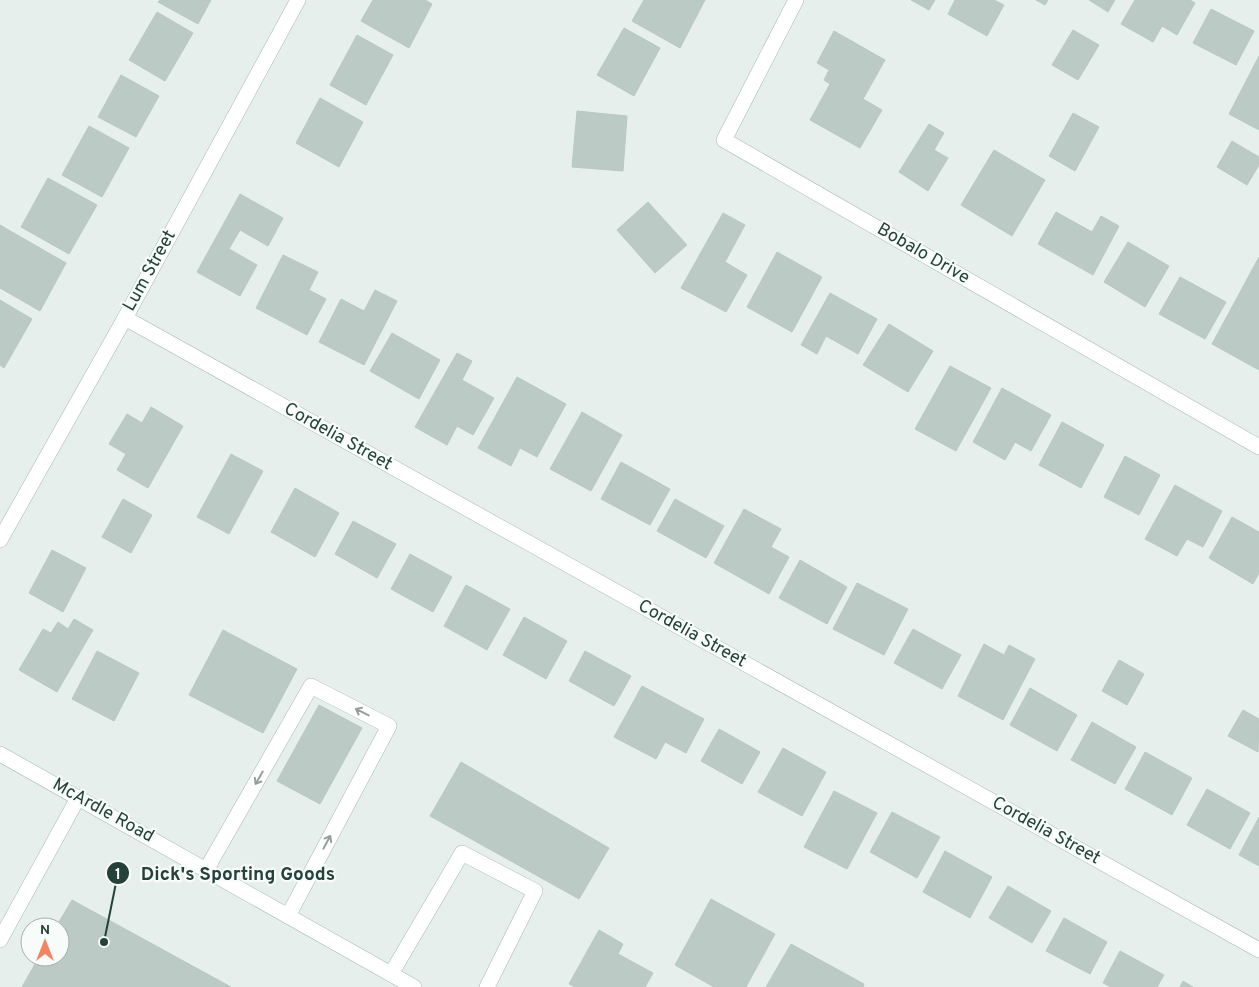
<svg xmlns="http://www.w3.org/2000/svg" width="1259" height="987" viewBox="0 0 1259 987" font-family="Overpass,sans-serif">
<rect width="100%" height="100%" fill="#e6efeb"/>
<!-- building -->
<g fill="#bbcac4" stroke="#b8c9c2">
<path d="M160,0h51l-13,24 -40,-22z"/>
<path d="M373,0h52l7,4 -23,44 -48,-27z"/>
<path d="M644,0h61l-25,48 -48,-27z"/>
<path d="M911,0h24l-6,10z"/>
<path d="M955,0h39l10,5 -17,31 -39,-22z"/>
<path d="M1036,0h12l-3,5z"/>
<path d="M1089,0h26l-7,12z"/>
<path d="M1135,0h55l5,3 -18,32 -15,-9 -9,16 -32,-18z"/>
<path d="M1211,9l43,22 -18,34 -43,-22z"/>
<path d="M157,12l36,21 -28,48 -36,-21z"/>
<path d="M624,28l36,20 -26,48 -37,-21z"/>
<path d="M1073,30l26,15 -21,35 -26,-15z"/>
<path d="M834,31l51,29 -22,39 19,11 -22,38 -50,-28 20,-36 -6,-4 5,-10 -12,-7z"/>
<path d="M357,35l36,20 -27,50 -36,-20z"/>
<path d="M1259,56v74l-30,-16z"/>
<path d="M121,75l38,21 -23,41 -38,-20z"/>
<path d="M320,98l43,24 -24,45 -43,-24z"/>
<path d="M577,111l50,5 -4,55 -51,-4z"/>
<path d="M1073,113l26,14 -24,44 -26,-15z"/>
<path d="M929,124l15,9 -10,17 14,8 -20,33 -29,-19z"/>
<path d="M89,126l40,22 -27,49 -40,-22z"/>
<path d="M1232,141l27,16v8l-12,20 -30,-18z"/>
<path d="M994,150l51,30 -33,56 -51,-31z"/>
<path d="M48,178l49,27 -28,49 -48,-27z"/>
<path d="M240,194l43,24 -15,28 -28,-16 -11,19 28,16 -17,31 -43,-24z"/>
<path d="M648,202l39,43 -32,28 -38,-43z"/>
<path d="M1056,212l36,20 9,-16 18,10 -26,49 -55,-31z"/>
<path d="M723,213l22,12 -20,37 22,13 -21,37 -45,-24z"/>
<path d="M0,225l66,38 -26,48 -40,-23z"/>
<path d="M1128,242l41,24 -24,41 -41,-25z"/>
<path d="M777,252l45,25 -30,55 -45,-25z"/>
<path d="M283,255l35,17 -9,18 17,9 -19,36 -51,-27z"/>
<path d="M1259,257v113l-47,-26z"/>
<path d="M1180,277l46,25 -21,37 -46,-25z"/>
<path d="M375,290l22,11 -33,64 -45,-23 22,-43 23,12z"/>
<path d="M830,293l47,26 -19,35 -32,-18 -9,18 -16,-9z"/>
<path d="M0,300l32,19 -28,49 -4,-3z"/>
<path d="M889,324l44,27 -25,41 -45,-27z"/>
<path d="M392,333l48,27 -21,39 -49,-28z"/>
<path d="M457,353l15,8 -10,19 32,18 -21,37 -16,-9 -10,19 -32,-18z"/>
<path d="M950,366l41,22 -35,63 -41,-22z"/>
<path d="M517,377l49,27 -29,53 -17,-9 -9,18 -33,-18z"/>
<path d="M1002,388l49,27 -20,36 -16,-9 -10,18 -32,-18z"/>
<path d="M151,407l32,19 -35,62 -31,-18 9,-16 -17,-10 18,-30 15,9z"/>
<path d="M582,412l40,23 -31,56 -41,-22z"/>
<path d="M1062,422l42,23 -23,43 -42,-23z"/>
<path d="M231,454l32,17 -34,63 -32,-17z"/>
<path d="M1125,456l35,19 -21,40 -35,-18z"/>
<path d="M621,462l49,27 -20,36 -49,-26z"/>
<path d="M1175,485l47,26 -19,36 -16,-8 -10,17 -32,-17z"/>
<path d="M295,488l44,25 -24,44 -44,-25z"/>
<path d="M123,499l29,16 -21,38 -29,-16z"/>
<path d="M675,499l49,27 -18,32 -49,-27z"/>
<path d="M744,509l37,20 -10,18 18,10 -20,37 -55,-31z"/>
<path d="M1232,517l27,15v41l-6,11 -44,-26z"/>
<path d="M353,521l43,23 -19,34 -42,-24z"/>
<path d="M52,550l34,18 -23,44 -34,-19z"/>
<path d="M410,554l42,23 -19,35 -42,-23z"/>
<path d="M800,560l47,27 -20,37 -48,-26z"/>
<path d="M857,583l51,26 -24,46 -51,-26z"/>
<path d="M466,585l44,24 -23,41 -43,-24z"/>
<path d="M524,617l43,24 -21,38 -43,-24z"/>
<path d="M74,619l19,11 -36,62 -38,-22 24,-41 8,4 7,-11 10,7z"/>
<path d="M913,629l48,26 -19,34 -48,-26z"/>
<path d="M223,630l74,39 -34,64 -74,-38z"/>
<path d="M984,644l20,11 5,-10 26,14 -32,61 -45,-24z"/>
<path d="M97,651l42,22 -25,48 -42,-22z"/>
<path d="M585,651l46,25 -17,30 -45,-25z"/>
<path d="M1119,660l25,14 -17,31 -25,-14z"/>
<path d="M642,686l62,33 -18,34 -21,-11 -9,17 -42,-22z"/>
<path d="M1030,688l47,27 -20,36 -47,-26z"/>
<path d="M319,705l43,23 -42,76 -43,-23z"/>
<path d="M1243,710l16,9 -1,33 -30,-16z"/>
<path d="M1092,722l44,25 -21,37 -44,-24z"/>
<path d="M719,729l41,23 -18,32 -41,-23z"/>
<path d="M783,748l43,24 -24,44 -44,-24z"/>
<path d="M1145,752l47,26 -20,37 -47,-26z"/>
<path d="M461,762l148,86 -30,51 -149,-83z"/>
<path d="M1207,789l43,24 -20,36 -43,-24z"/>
<path d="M834,791l43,22 -30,56 -43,-22z"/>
<path d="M892,812l48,25 -23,41 -47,-26z"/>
<path d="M1259,817v49l-20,-11z"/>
<path d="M945,851l47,26 -22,41 -47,-26z"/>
<path d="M1008,886l43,25 -19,32 -43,-25z"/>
<path d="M711,899l64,35 -29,53h-32l-39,-22z"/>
<path d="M72,900l159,87h-209l17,-30h21v-30h-4z"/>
<path d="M1064,918l43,24 -17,32 -44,-23z"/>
<path d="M599,930l24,14 -5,10 35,19 -8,14h-70l-6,-3z"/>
<path d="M791,944l73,40 -1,3h-97z"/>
<path d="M1120,951l44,24 -7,12h-46l-8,-4z"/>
<path d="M1183,981l10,6h-13z"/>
</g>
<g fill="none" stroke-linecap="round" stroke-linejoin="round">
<defs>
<g id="service">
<path d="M206,870l105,-184 78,40 -101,190"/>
<path d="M0,940l78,-142"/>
<path d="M391,974l71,-121 73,38 -48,96"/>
</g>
<g id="minor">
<path d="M796,0l-72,140 535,307"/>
<path d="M125,318l1134,632"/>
<path d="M0,540l125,-222 173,-318"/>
</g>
<path id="secondary" d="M0,754l414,233"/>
</defs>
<!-- service casing -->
<use href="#service" stroke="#a8b8b2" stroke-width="16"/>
<!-- minor casing -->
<use href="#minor" stroke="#a8b8b2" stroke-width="16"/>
<!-- secondary casing -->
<use href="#secondary" stroke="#a4bbb3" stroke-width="16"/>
<!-- service -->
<use href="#service" stroke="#fff" stroke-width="15"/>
<!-- minor -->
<use href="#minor" stroke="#fff" stroke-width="15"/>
<!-- secondary -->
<use href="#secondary" stroke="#fff" stroke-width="15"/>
</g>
<!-- one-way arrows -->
<defs><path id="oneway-shaft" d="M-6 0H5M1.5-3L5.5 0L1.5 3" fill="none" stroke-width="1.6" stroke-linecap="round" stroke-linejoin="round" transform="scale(1.25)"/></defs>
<g stroke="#92a09c">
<use href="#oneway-shaft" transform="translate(362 712) rotate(-153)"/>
<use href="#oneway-shaft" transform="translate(259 778) rotate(120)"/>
<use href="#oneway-shaft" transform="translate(327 842) rotate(-62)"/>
</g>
<g text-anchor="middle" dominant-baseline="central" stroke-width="4.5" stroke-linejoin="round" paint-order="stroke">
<!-- street labels -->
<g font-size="18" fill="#24423a" stroke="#f7fbf9">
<text transform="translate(923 254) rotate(30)">Bobalo Drive</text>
<text transform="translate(150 271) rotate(-61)">Lum Street</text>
<text transform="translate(338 437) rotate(29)">Cordelia Street</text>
<text transform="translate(692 634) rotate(29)">Cordelia Street</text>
<text transform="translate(103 811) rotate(29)">McArdle Road</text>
<text transform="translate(1046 831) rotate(29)">Cordelia Street</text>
</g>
</g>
<!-- callouts -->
<path fill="none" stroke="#24423a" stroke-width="2" d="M104 942L118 873"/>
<g fill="#24423a" stroke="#f7fbf9" stroke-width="2">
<circle cx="104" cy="942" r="5"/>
<circle cx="118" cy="873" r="12"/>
</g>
<g font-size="15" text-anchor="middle" font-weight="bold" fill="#fff">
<text x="118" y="879">1</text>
</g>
<g font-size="19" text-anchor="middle" font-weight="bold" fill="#24423a" stroke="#f7fbf9" stroke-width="4.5" stroke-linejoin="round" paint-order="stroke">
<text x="238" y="880">Dick's Sporting Goods</text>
</g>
<!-- north arrow -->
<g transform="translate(45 942)"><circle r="24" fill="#f7fbf9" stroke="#a3b1ad"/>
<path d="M0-4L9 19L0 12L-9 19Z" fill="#f4845f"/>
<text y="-8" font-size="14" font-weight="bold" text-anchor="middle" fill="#24423a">N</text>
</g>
</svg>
